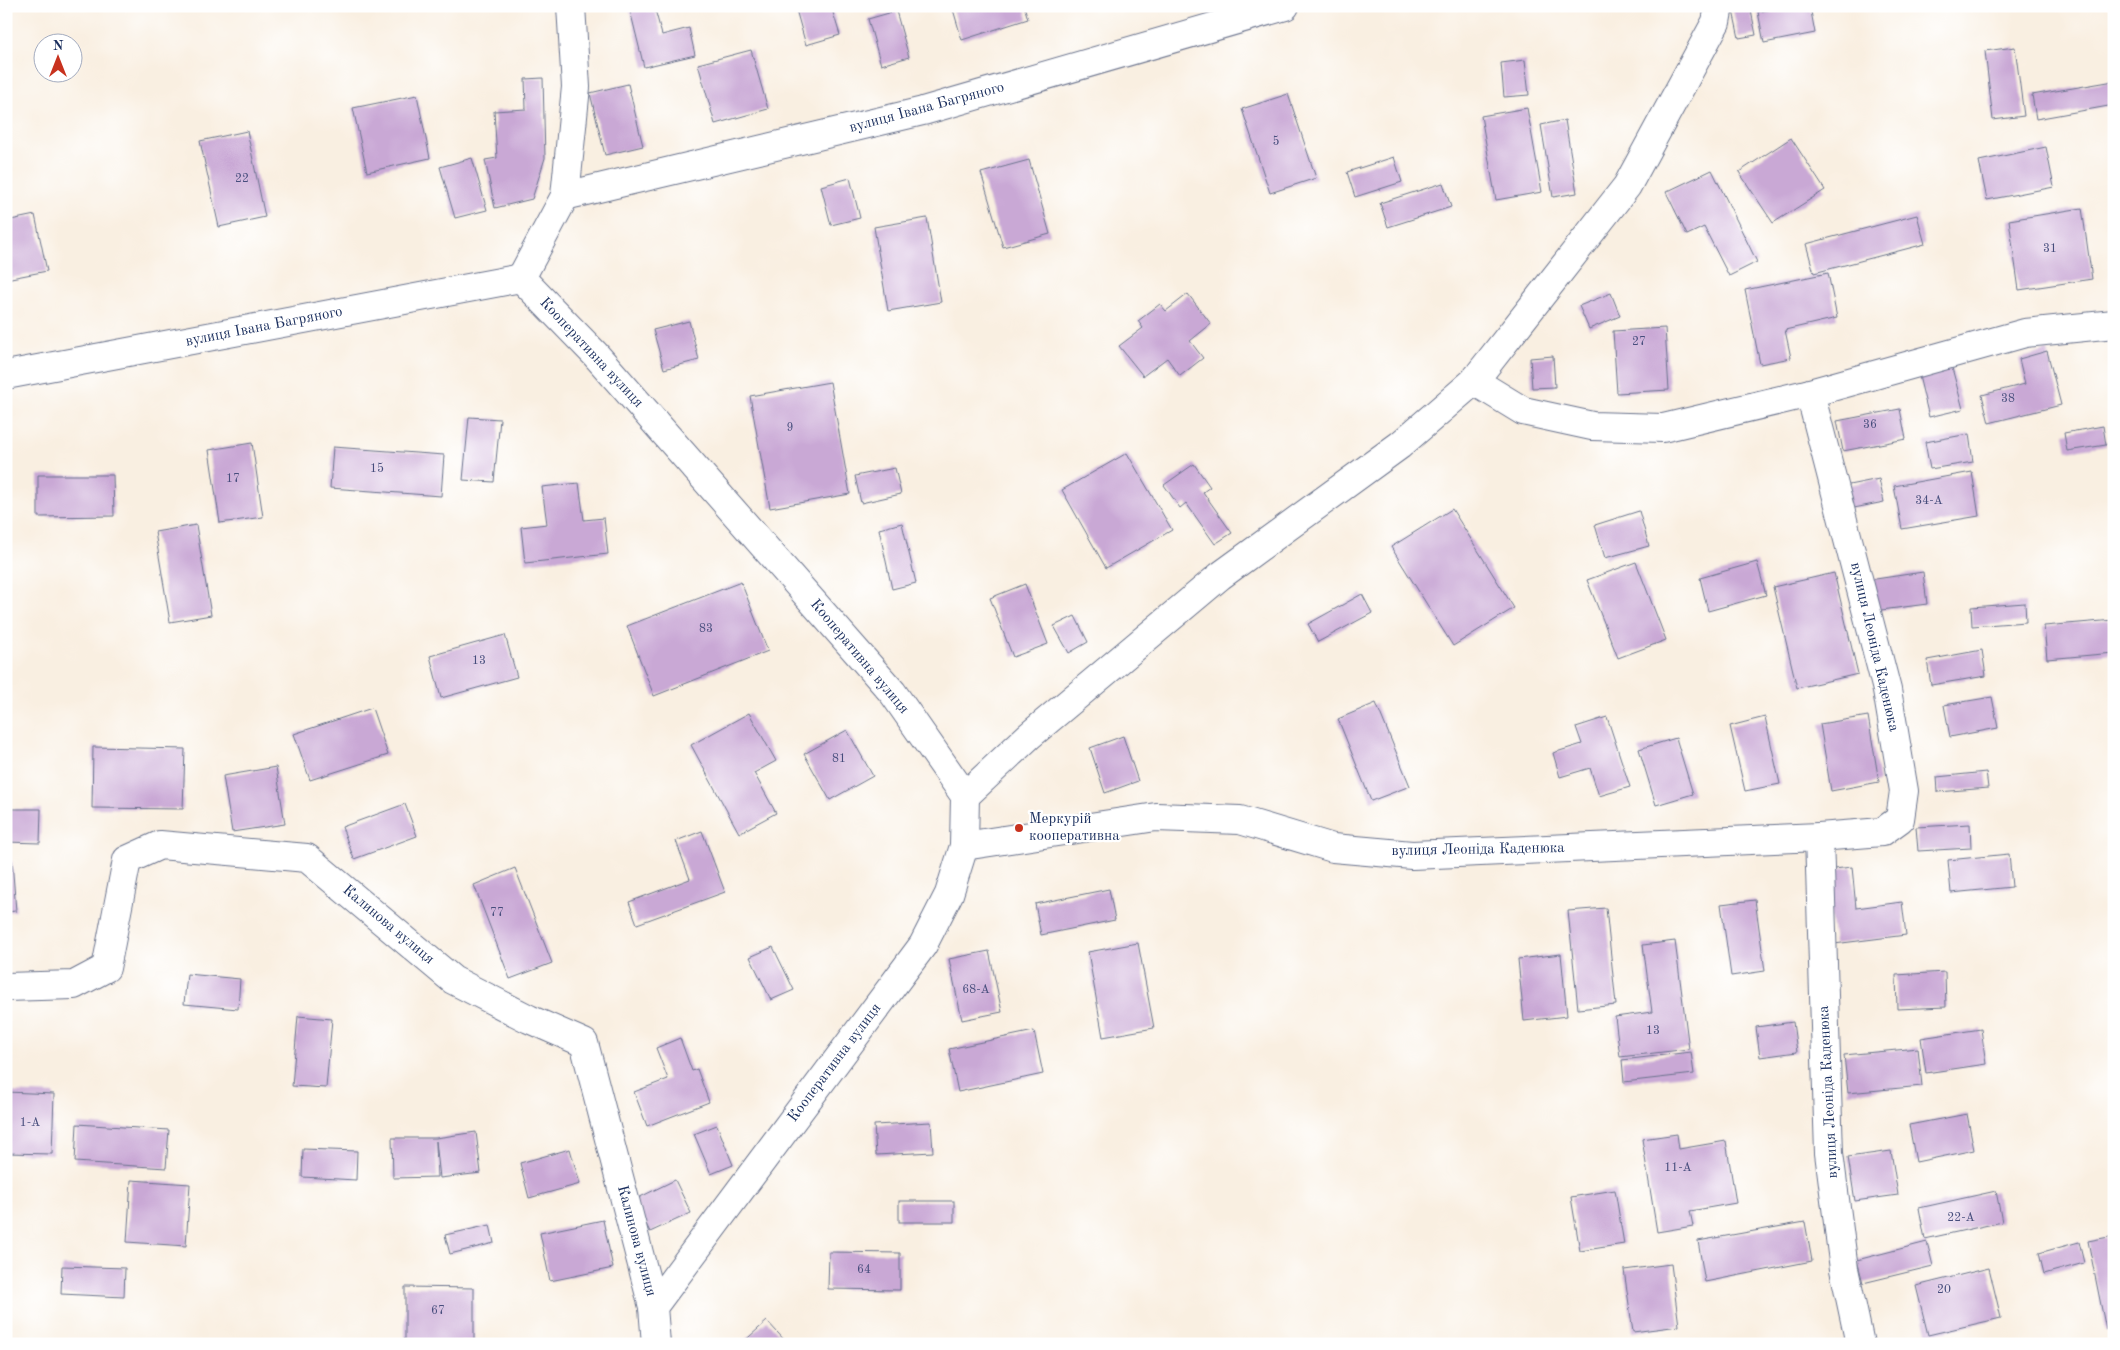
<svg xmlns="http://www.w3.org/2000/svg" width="2120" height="1350" viewBox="0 0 2120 1350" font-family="'Old Standard TT',serif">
<rect width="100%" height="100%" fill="#fff"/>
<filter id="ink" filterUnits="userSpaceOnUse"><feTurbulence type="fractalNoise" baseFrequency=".02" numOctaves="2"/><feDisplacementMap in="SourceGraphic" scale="10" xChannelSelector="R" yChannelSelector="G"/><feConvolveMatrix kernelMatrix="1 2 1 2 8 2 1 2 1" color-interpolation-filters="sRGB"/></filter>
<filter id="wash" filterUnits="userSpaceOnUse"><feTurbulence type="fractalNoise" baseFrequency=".0096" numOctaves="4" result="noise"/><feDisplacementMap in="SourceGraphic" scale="20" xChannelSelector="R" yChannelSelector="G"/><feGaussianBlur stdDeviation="1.12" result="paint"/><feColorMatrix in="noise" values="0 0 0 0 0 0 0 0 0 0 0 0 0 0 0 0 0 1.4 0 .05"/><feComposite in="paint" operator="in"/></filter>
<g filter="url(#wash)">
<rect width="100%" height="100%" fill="#f9efe1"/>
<g id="blocks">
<!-- building -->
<g fill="#c9a8d5">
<path d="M629,6h25l8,29 27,-7 6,27 -51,12z"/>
<path d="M795,6h36l9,29 -34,10z"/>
<path d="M952,6h72l4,13 -66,21z"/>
<path d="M1732,6h18l6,29 -17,3z"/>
<path d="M1786,6h24l5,27 -51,10 -6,-31z"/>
<path d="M896,11l13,46 -28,8 -13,-46z"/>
<path d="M2015,47l9,69 -31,4 -8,-69z"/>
<path d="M751,50l17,59 -53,15 -17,-60z"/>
<path d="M1525,60l4,35 -25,2 -3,-34z"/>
<path d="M543,78l2,80 -13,41 -37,9 -10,-48 12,-2 -3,-47 32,-2 -1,-30z"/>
<path d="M2114,81v24l-78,14 -4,-24z"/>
<path d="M628,84l15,62 -38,9 -15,-62z"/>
<path d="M1288,94l28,84 -46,15 -28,-84z"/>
<path d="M417,95l13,63 -63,14 -14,-64z"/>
<path d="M1527,108l15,84 -46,8 -15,-84z"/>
<path d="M1565,120l12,73 -24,4 -12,-72z"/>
<path d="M247,131l18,86 -46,10 -19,-86z"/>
<path d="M1791,138l34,52 -52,33 -34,-51z"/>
<path d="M2046,147l8,40 -67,13 -8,-39z"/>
<path d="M1394,157l8,25 -47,15 -8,-25z"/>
<path d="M472,158l15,52 -32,8 -15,-51z"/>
<path d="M1029,160l21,74 -47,13 -22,-74z"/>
<path d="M1712,170l45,92 -28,14 -25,-49 -17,8 -21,-43z"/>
<path d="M850,178l10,40 -29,7 -10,-39z"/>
<path d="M1443,183l8,24 -63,20 -8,-24z"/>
<path d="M2082,208l10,71 -73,11 -10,-70z"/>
<path d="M35,215l12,56 -41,8v-58z"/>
<path d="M1917,215l8,29 -111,29 -8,-29z"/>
<path d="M927,218l14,84 -53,9 -14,-84z"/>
<path d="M1828,273l9,45 -52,12 6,28 -31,6 -15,-74z"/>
<path d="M1611,293l9,23 -31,13 -10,-23z"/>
<path d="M1188,294l23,30 -21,17 13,17 -23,18 -13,-18 -24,18 -24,-30 24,-18 -5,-7 22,-17 6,7z"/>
<path d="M689,321l10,39 -35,9 -11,-39z"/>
<path d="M1665,328l4,62 -52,3 -4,-62z"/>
<path d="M2047,351l14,54 -72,18 -7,-28 43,-11 -6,-25z"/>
<path d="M1553,356l2,31 -23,1 -2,-30z"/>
<path d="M1952,368l11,41 -34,8 -10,-41z"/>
<path d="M830,382l20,112 -80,14 -20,-112z"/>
<path d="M1900,409l6,30 -63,12 -6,-30z"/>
<path d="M469,417l31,2 -6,63 -31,-2z"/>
<path d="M2103,426l3,19 -39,6 -3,-18z"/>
<path d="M1969,434l4,28 -43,7 -5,-27z"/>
<path d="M252,443l11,74 -43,6 -11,-73z"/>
<path d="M333,447l111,8 -3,41 -111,-8z"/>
<path d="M1127,453l45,77 -66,38 -44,-78z"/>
<path d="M1194,464l16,23 -7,5 29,41 -17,11 -29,-41 -6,5 -16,-23z"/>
<path d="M895,468l6,26 -40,9 -6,-27z"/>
<path d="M1972,472l7,44 -77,13 -8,-43z"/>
<path d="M38,475h75l1,41 -76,1z"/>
<path d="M1879,479l5,23 -35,7 -5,-23z"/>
<path d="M579,483l5,37 20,-2 4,36 -83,9 -4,-36 26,-3 -5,-37z"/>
<path d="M1452,509l62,99 -61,38 -62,-99z"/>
<path d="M1639,511l10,35 -44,12 -10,-33z"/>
<path d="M902,523l14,60 -24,6 -13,-60z"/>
<path d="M196,525l15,90 -41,7 -15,-90z"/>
<path d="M1636,562l30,78 -48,18 -31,-78z"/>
<path d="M1757,562l9,33 -58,16 -8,-33z"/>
<path d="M1923,572l4,32 -53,7 -5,-31z"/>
<path d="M1834,573l24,101 -61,14 -24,-101z"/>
<path d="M741,582l27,69 -114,45 -27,-70z"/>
<path d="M1025,584l23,60 -35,13 -23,-59z"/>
<path d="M1362,594l10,19 -54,29 -10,-18z"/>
<path d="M2025,603l1,19 -54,4 -1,-19z"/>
<path d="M1075,616l13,26 -19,11 -15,-27z"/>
<path d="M2114,620v33l-67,6 -3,-33z"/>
<path d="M505,635l12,42 -76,21 -11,-42z"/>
<path d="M1982,650l4,26 -55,9 -4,-25z"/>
<path d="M1992,697l6,31 -48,9 -6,-32z"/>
<path d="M1376,703l34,83 -39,15 -33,-82z"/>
<path d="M372,708l16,47 -78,25 -16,-46z"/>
<path d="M749,713l27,48 -22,12 22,40 -37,20 -48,-88z"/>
<path d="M1868,716l11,66 -48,9 -11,-67z"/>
<path d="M1607,717l23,70 -31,9 -9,-28 -30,9 -7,-24 29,-9 -6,-17z"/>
<path d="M1765,717l15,67 -35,7 -15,-65z"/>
<path d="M847,730l26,46 -43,24 -26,-46z"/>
<path d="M1123,736l15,45 -33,12 -15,-45z"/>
<path d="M1676,738l17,56 -37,11 -17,-56z"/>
<path d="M93,747l92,2 -2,60 -91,-1z"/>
<path d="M276,767l9,57 -53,8 -9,-56z"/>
<path d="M1986,772l2,16 -50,4 -1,-15z"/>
<path d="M405,804l12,32 -63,23 -12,-32z"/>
<path d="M6,809h35l-1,34 -34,-1z"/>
<path d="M1970,824l1,24 -53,3 -2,-24z"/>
<path d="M702,831l23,61 -88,32 -8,-22 61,-23 -14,-38z"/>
<path d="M2009,854l3,33 -61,6 -3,-33z"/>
<path d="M6,861h6l4,50 -10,1z"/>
<path d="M1852,867l4,41 46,-6 4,33 -72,9 -9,-74z"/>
<path d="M515,868l37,95 -42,16 -36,-94z"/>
<path d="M1109,889l6,31 -74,15 -6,-31z"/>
<path d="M1755,900l10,71 -34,5 -10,-72z"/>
<path d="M1606,908l10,97 -38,4 -10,-98z"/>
<path d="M1675,941l14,108 -69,8 -5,-40 37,-5 -9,-67z"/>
<path d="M1138,943l16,85 -51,9 -15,-85z"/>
<path d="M773,947l21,43 -23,10 -21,-43z"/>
<path d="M989,951l13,61 -40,8 -13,-61z"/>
<path d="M1561,954l6,62 -43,5 -6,-62z"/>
<path d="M1945,972l1,35 -49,2 -1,-34z"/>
<path d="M187,974l53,5 -2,30 -54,-5z"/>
<path d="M298,1016l34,3 -6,69 -34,-2z"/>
<path d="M1793,1022l4,30 -37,5 -4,-30z"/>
<path d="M1981,1029l5,35 -60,9 -5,-35z"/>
<path d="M1034,1031l9,43 -85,18 -9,-43z"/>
<path d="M680,1038l12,33 5,-2 12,33 -62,24 -13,-34 34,-13 -12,-31z"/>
<path d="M1918,1048l4,38 -74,7 -4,-38z"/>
<path d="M1691,1052l3,22 -70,8 -2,-22z"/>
<path d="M6,1092l48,2 -2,60 -46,-1z"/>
<path d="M1967,1114l7,36 -58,12 -7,-37z"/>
<path d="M931,1122l2,30 -57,3 -2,-30z"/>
<path d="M77,1124l92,6 -3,38 -91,-6z"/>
<path d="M717,1125l16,40 -22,9 -17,-40z"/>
<path d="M476,1132l5,41 -41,5 -4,-37 1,36 -44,1 -1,-40h44z"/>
<path d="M1677,1134l2,15 47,-8 10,62 -46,8 3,15 -36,6 -15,-93z"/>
<path d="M303,1149l54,2 -1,29 -54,-3z"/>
<path d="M570,1149l10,35 -51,14 -9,-35z"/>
<path d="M1891,1151l7,44 -43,6 -7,-44z"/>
<path d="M131,1180l59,4 -4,62 -59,-4z"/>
<path d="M675,1180l16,33 -41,19 -16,-32z"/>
<path d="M1615,1190l9,54 -44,7 -9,-54z"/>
<path d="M1996,1191l6,31 -77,17 -6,-31z"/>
<rect x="899" y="1201" width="55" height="21"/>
<path d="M603,1220l10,48 -63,13 -10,-48z"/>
<path d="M1805,1222l7,39 -107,21 -7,-41z"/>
<path d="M490,1225l4,18 -44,11 -5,-19z"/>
<path d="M2114,1236v92l-8,2 -18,-89z"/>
<path d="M1927,1242l6,24 -70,17 -6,-23z"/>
<path d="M2079,1242l5,21 -40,11 -5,-21z"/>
<path d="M829,1252l71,1v37l-72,-1z"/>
<path d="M1671,1264l8,62 -46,6 -9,-62z"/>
<path d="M62,1266l63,2 -1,29 -63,-3z"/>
<path d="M1989,1268l12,50 -73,17 -12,-49z"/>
<path d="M405,1287l69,1v54h-69z"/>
<path d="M767,1321l21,23h-47z"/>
</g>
</g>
</g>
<g filter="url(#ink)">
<use href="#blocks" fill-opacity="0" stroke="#69728c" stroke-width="1"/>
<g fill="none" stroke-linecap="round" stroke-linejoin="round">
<defs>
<g id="minor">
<path d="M565,196l358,-85 362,-105"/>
<path d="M521,278l74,76 298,339 72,103 -1,50 -15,48 -26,51 -270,362 3,37"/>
<path d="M521,278l44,-82 11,-109 -5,-81"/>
<path d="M6,375l515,-97"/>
<path d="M1474,381l49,30 69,15 71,2 147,-35 215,-60 89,-9"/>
<path d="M1810,393l77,297 17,101 -4,28 -18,13 -63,5"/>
<path d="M965,796l64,-60 191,-160 180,-131 74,-64 153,-195 89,-164 3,-16"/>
<path d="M964,846l192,-29 84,3 93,28 79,7 407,-18 10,316 15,116 16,75"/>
<path d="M6,987l68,-2 32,-17 21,-108 33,-15 147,13 146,122 76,39 55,24 69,264"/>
</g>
</defs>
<!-- minor casing -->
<use href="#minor" stroke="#69728c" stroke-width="30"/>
<!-- minor -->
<use href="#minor" stroke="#fff" stroke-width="28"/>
</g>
</g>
<!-- markers -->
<circle fill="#c8321e" stroke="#fff" stroke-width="2" cx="1019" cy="828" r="5"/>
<g text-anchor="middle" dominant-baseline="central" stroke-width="4.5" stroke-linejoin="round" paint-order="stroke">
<!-- number labels -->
<g font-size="12" fill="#464d7c">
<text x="1276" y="142">5</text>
<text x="242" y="179">22</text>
<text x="2050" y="249">31</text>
<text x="1639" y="342">27</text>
<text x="2008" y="399">38</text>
<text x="1870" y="425">36</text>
<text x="790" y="428">9</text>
<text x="377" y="469">15</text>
<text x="233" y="479">17</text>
<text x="1929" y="501">34-А</text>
<text x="706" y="629">83</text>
<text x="479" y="661">13</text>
<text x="839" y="759">81</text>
<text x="497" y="913">77</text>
<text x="976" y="990">68-А</text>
<text x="1653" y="1031">13</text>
<text x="30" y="1123">1-А</text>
<text x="1678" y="1168">11-А</text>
<text x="1961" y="1218">22-А</text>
<text x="864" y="1270">64</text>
<text x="1944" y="1290">20</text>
<text x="438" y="1311">67</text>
</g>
<!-- street labels -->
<g font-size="15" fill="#1b2f5e" stroke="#fff">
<text transform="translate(927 108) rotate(-15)">вулиця Івана Багряного</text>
<text transform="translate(264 327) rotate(-11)">вулиця Івана Багряного</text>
<text transform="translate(591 353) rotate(47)">Кооперативна вулиця</text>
<text transform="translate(1874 647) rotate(77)">вулиця Леоніда Каденюка</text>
<text transform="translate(859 657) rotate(50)">Кооперативна вулиця</text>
<text transform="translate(1478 850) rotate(-1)">вулиця Леоніда Каденюка</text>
<text transform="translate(388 925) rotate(40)">Калинова вулиця</text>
<text transform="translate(835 1063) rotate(-53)">Кооперативна вулиця</text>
<text transform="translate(1829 1092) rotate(-93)">вулиця Леоніда Каденюка</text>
<text transform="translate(636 1241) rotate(75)">Калинова вулиця</text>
</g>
<!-- poi labels -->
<g font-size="15" fill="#1b2f5e" stroke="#fff" text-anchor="start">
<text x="1029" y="819">Меркурій<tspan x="1029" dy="17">кооперативна</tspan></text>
</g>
</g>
<!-- margin -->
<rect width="2120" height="1350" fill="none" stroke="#fff" stroke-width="25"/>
<!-- north arrow -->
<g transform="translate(58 58)"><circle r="24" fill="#ffffff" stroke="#a4acbf"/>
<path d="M0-4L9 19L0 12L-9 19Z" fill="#c8321e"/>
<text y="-8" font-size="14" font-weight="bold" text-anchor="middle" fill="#1b2f5e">N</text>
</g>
</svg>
